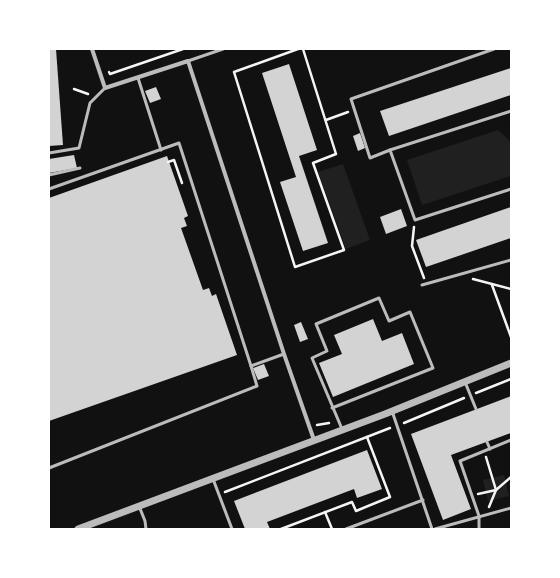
<svg xmlns="http://www.w3.org/2000/svg" width="560" height="578" viewBox="0 0 560 578" font-family="'Sofia Sans Condensed',sans-serif">
<rect width="100%" height="100%" fill="#111"/>
<!-- green -->
<g fill="#202020">
<path d="M498,130l13,12v34l-89,29 -15,-45z"/>
<path d="M343,164l27,76 -24,9 -28,-77z"/>
<path d="M504,475l5,21 -21,5 -5,-21z"/>
</g>
<!-- building -->
<g fill="#d3d3d3">
<path d="M49,49h7l7,96 -14,1z"/>
<path d="M289,64l28,86 -18,6 29,87 -25,8 -23,-69 16,-5 -34,-104z"/>
<path d="M511,68v27l-122,41 -9,-25z"/>
<path d="M156,87l5,12 -11,4 -5,-12z"/>
<path d="M360,133l5,15 -7,3 -5,-15z"/>
<path d="M74,155l3,13 -28,5v-14z"/>
<path d="M167,156l21,60 -4,2 3,8 -6,2 22,62 6,-2 3,8 4,-2 21,61 -188,66v-223z"/>
<path d="M511,207v31l-85,29 -10,-27z"/>
<path d="M401,209l6,17 -21,8 -6,-17z"/>
<path d="M373,319l9,22 20,-8 12,31 -81,33 -14,-34 23,-9 -8,-19z"/>
<path d="M301,322l7,17 -8,3 -6,-17z"/>
<path d="M264,364l5,12 -11,4 -5,-12z"/>
<path d="M511,396v37l-60,22 20,54 -28,11 -32,-86z"/>
<path d="M367,450l15,39 -25,9 -3,-9 -87,33 3,7h-25l-11,-28z"/>
</g>
<g fill="none" stroke-linecap="round" stroke-linejoin="round">
<!-- path -->
<g stroke="#f5f5f5" stroke-width="2.5">
<path d="M298,49l-64,23 61,195 49,-17 -31,-87 23,-9 -33,-105"/>
<path d="M109,72l1,2 73,-25"/>
<path d="M74,89l14,5"/>
<path d="M326,120l22,-8"/>
<path d="M168,162l6,-2 8,23"/>
<path d="M414,227l-2,19 12,32"/>
<path d="M473,279l38,10"/>
<path d="M492,285l19,52"/>
<path d="M476,393l35,-14"/>
<path d="M404,423l60,-25"/>
<path d="M317,425l12,-2"/>
<path d="M486,457l10,33 -7,17"/>
<path d="M225,492l165,-64"/>
<path d="M478,494l18,-4 15,-13"/>
<path d="M325,512l7,17"/>
<path d="M281,529l71,-27 4,9 34,-14 -23,-60"/>
</g>
<!-- service -->
<g stroke="#bcbcbc" stroke-width="3">
<path d="M188,61l35,-12"/>
<path d="M138,78l23,72"/>
<path d="M511,111l-121,39 25,70 96,-31"/>
<path d="M390,150l-20,8 -19,-59 143,-50"/>
<path d="M49,153l30,-5 11,-45 15,-15"/>
<path d="M49,175l31,-7"/>
<path d="M49,189l130,-46 72,223"/>
<path d="M422,285l89,-25"/>
<path d="M465,382l11,27"/>
<path d="M332,408l101,-40 -23,-56 -21,9 -10,-23 -63,26 11,27 -15,7 30,71"/>
<path d="M392,411l40,118"/>
<path d="M487,442l3,7"/>
<path d="M49,468l208,-82 -6,-20 33,-12"/>
<path d="M213,479l19,50"/>
<path d="M139,506l6,15 1,8"/>
<path d="M346,529l77,-29"/>
<path d="M435,529l76,-21"/>
<path d="M479,529v-13l-19,-55 51,-21"/>
</g>
<!-- minor -->
<path stroke="#bcbcbc" stroke-width="4" d="M92,49l13,39 83,-27 96,293 30,86"/>
<!-- tertiary -->
<path stroke="#bcbcbc" stroke-width="7" d="M78,529l307,-115 126,-51"/>
</g>
<!-- border -->
<rect width="560" height="578" fill="none" stroke="#ffffff" stroke-width="100"/>
</svg>
